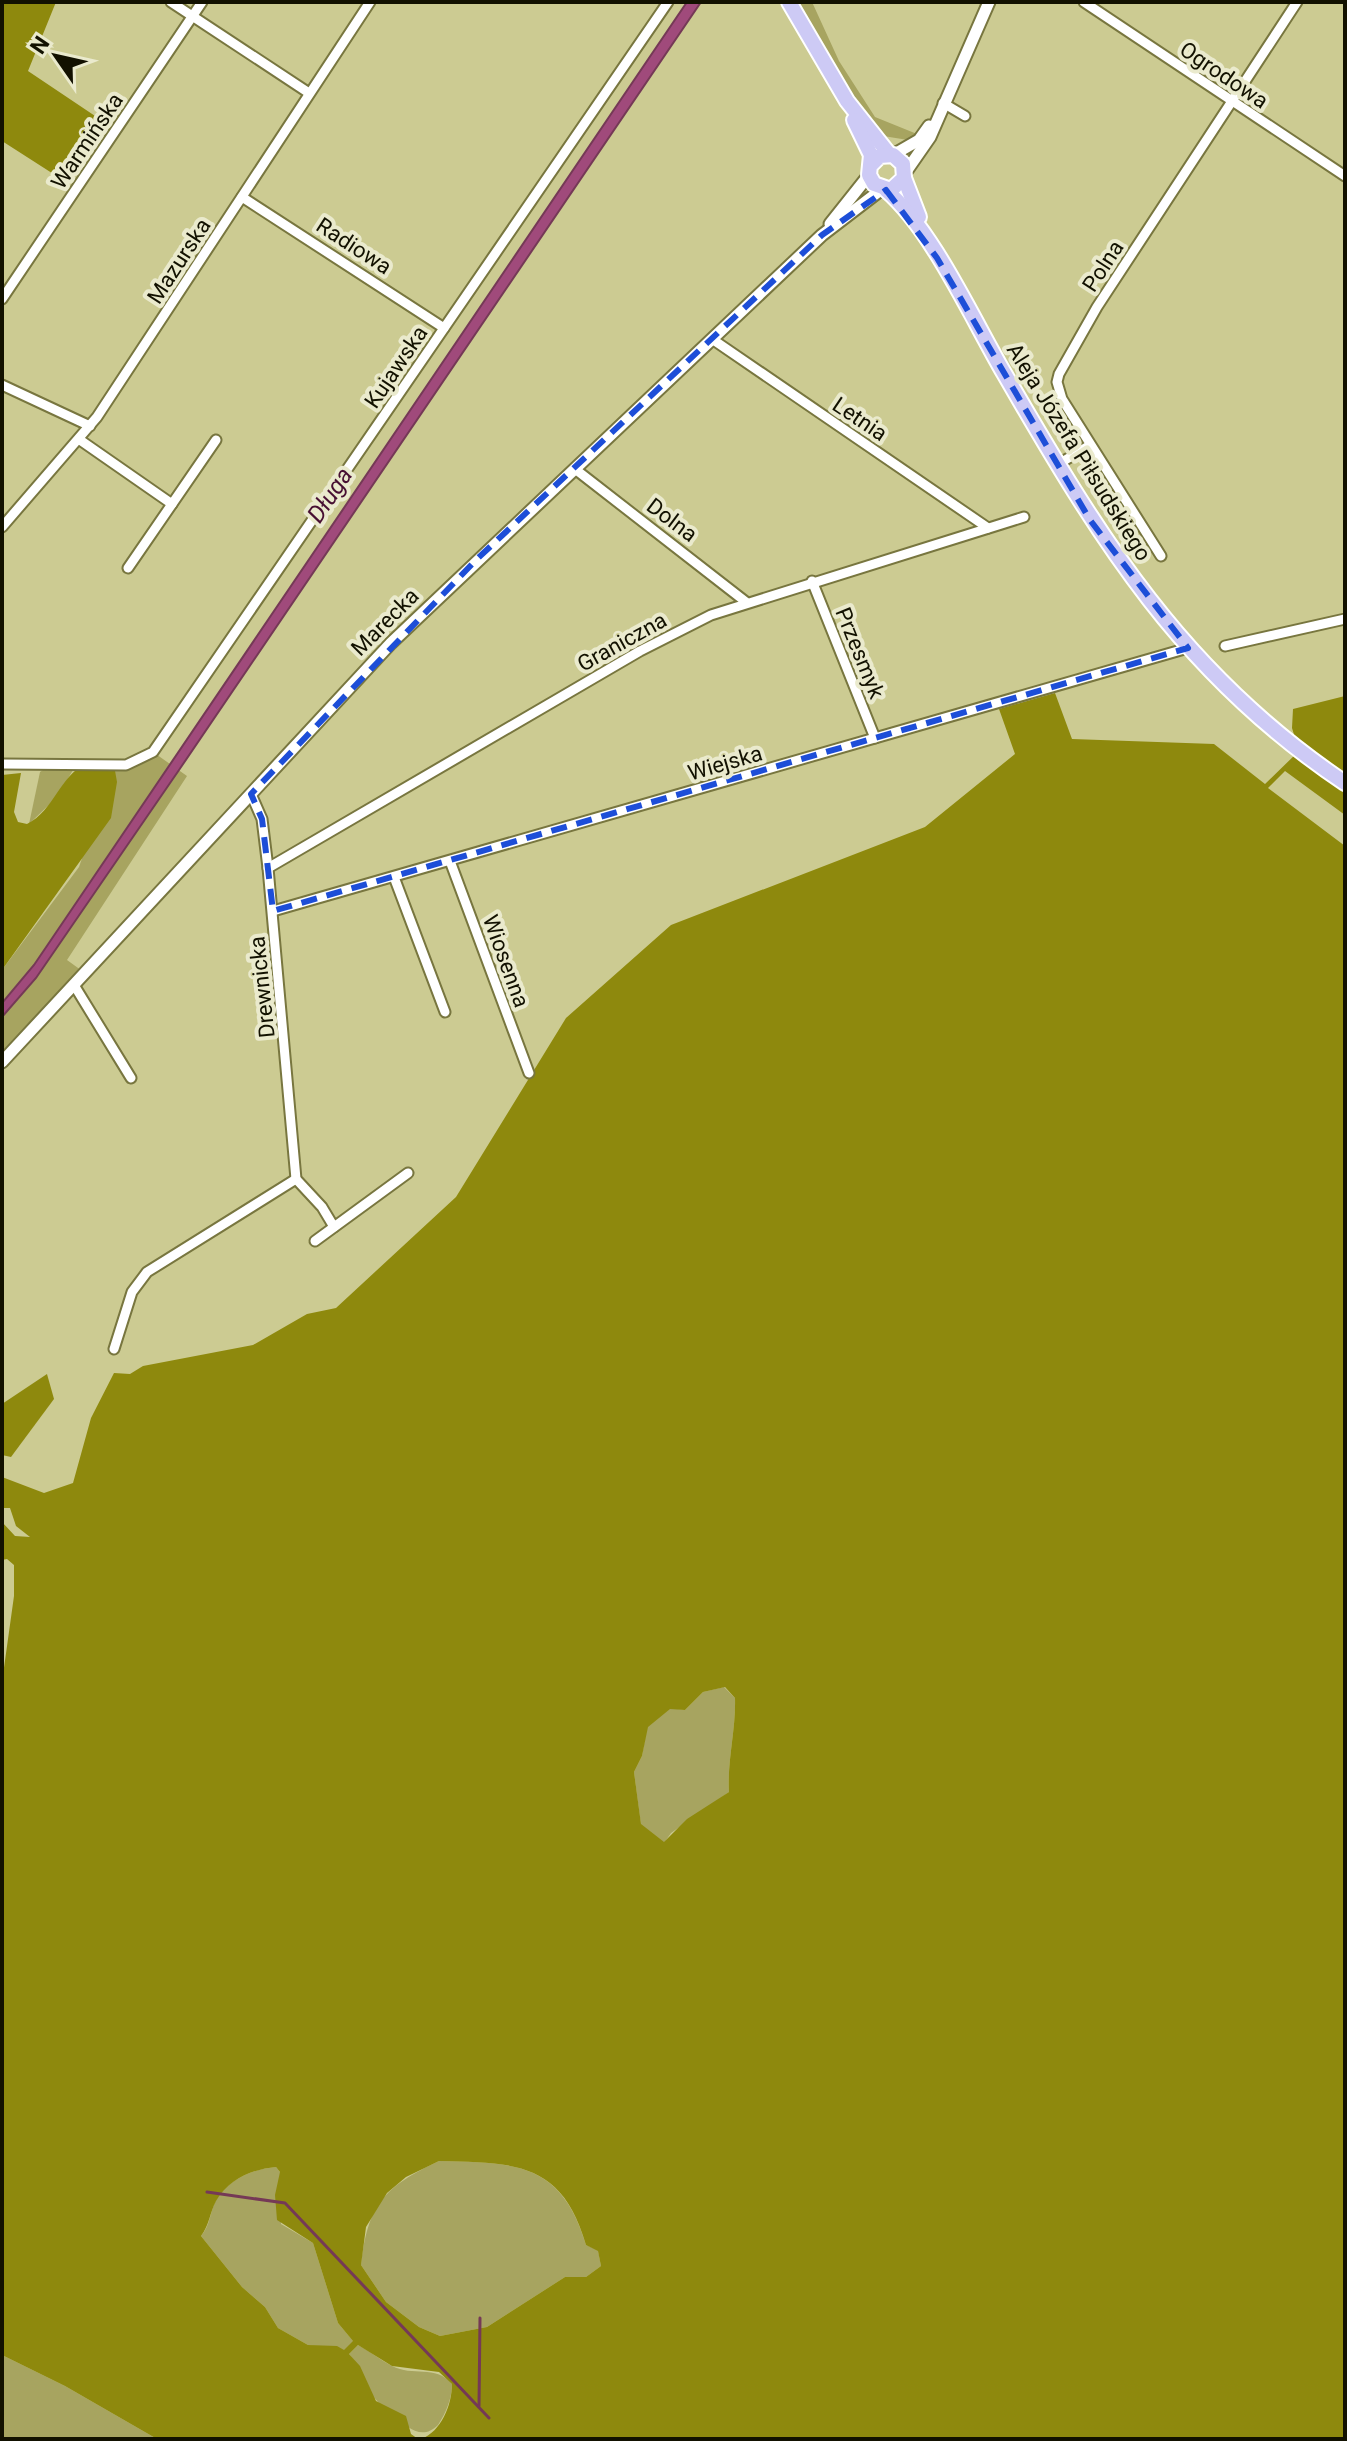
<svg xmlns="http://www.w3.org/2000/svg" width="1347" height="2441" viewBox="0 0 1347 2441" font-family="Roboto,sans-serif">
<rect width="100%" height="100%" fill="#cccb92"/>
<!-- green -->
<g fill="#a7a460">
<path d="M797,2h15l27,59 36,56 42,17 -9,6 -31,-5z"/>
<path d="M153,752l34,24 -120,184 18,13 -83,89v-92l77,-103 35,-102z"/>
<path d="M49,766l24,4 -16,27 -28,27 11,-52z"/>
<path d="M724,1687l11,11c1,32 -8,63 -6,94l-58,41 -7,10 -23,-18 -7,-53 8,-16 5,-29 23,-19 15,2 18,-18z"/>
<path d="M439,2161c75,2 122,0 147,84l12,5 3,16 -15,11h-21l-78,50 -47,9 -21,-9 -33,-25 -25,-37c7,-61 23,-78 78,-104z"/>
<path d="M276,2167l4,5 1,52 32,19 25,80 16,19 -9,9 -37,-6 -30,-17 -13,-21 -23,-20 -41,-51c9,-10 9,-24 15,-36 13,-21 37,-31 60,-33z"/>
<path d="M358,2345c12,6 22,15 34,21 21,11 43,-2 60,18 0,14 -6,29 -14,41 -16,16 -31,3 -45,-12 -5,-5 -11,-6 -15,-11 -13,-13 -16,-34 -29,-48z"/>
<path d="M2,2355l63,31 92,53h-155z"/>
</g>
<!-- forest -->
<g fill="#8e890d" fill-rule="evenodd">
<path d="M2,2h54l-28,69 79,53 -38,60 -67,-43z"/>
<path d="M1055,693l17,46 142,5 51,40 34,-33 -7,-23 1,-19 52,-13v119l-60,-44 -17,17 77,58v1593h-924c20,-7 31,-34 31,-55l-13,-12 -47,-6 -34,-21 -9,9 11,12 16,35 30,15 5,18 7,5h-261l-92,-53 -63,-31v-673l12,-86v-31l-7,-6 -5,1v-38l13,14 15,1 -14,-11 -6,-18h-8v-31l42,16 29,-10 18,-65 23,-45 16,1 13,-8 110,-21 54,-31 29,-6 120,-111 110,-179 105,-93 254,-98 90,-73 -16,-45zM725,1687l10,11c1,32 -8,63 -6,94l-42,27 -23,23 -23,-18 -7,-52 8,-16 6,-29 22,-18 15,1 18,-18zM439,2161c75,2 123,0 147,84l12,6 3,15 -15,11h-21l-78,50 -47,9 -21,-9 -33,-25 -25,-37 5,-38 21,-34 19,-16zM276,2167l4,5 -5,23 2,25 36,23 25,80 15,18 -9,9 -7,-4 -29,-1 -30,-17 -13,-21 -23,-20 -41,-51c8,-10 9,-24 15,-35 13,-22 37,-32 60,-34z"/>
<path d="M86,764l28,1 3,17 -6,36 -109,152v-195l19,-2 -7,39 4,10 9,2c27,-13 33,-49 59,-60z"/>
<path d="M47,1374l7,25 -43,58 -9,-2v-51z"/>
</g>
<!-- water -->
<path fill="#a04a7b" stroke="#753956" stroke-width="2" d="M687,2h14l-522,768 -143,208 -34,39v-14l32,-38z"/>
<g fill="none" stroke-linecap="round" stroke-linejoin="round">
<!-- stream -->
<g stroke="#753956" stroke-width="3">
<path d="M207,2192l78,11 204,215"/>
<path d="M479,2406l1,-88"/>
</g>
<defs>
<g id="minor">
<path d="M171,2l138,91"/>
<path d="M1084,2l261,174"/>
<path d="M943,103l22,13"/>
<path d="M242,197l202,131"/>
<path d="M2,299l200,-297"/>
<path d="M712,339l276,189"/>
<path d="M2,385l88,41"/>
<path d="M80,440l92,64"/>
<path d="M1057,465l33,-20"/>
<path d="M575,469l171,133"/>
<path d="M2,527l95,-110 273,-415"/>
<path d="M1161,556l-99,-157 -5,-17 2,-8 38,-67 200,-305"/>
<path d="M128,568l88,-128"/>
<path d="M812,581l63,157"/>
<path d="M1225,646l120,-27"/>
<path d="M2,764l124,1 27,-13 515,-750"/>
<path d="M251,794l11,25 6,49 28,311 26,28 12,20"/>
<path d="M450,861l79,212"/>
<path d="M268,868l372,-217 71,-36 313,-98"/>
<path d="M394,877l51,135"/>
<path d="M273,911l915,-263"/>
<path d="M74,985l57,93"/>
<path d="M315,1241l93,-68"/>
<path d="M114,1349l18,-57 15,-20 149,-93"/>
</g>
<g id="tertiary">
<path d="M893,155l26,-15 10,-14"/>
<path d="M905,173l25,-36 59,-135"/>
<path d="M830,224l39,-49"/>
<path d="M2,1062l389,-419 431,-408 60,-46"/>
</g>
<g id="primary">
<path d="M789,2l58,99 42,53"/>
<path d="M854,120l17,35 -2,20 5,9 17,6 13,-12 -1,-14 -10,-9 -13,1 -9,9"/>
<path d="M904,178l15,39"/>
<path d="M886,190c46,39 87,130 118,183 96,166 178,301 341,410"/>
</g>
</defs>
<!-- minor casing -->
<use href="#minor" stroke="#78763f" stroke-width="13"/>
<!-- tertiary casing -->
<use href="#tertiary" stroke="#78763f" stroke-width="15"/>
<!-- primary casing -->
<use href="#primary" stroke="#fff" stroke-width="18"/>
<!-- minor -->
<use href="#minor" stroke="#fff" stroke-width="9"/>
<!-- tertiary -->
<use href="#tertiary" stroke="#fff" stroke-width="11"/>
<!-- primary -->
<use href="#primary" stroke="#cdcaf5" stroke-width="14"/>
</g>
<!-- marked area -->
<path fill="none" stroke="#1d4ed8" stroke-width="6" stroke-dasharray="16 10" stroke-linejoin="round" d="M886,190l51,68 153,262 98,128 -915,263 -11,-92 -11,-25 225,-234 346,-325z"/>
<g text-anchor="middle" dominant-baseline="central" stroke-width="8" stroke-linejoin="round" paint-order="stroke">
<!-- street labels -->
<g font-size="22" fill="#121100" stroke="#eaeacd">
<text transform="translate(1224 75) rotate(34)">Ogrodowa</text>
<text transform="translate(87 141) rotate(-56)">Warmińska</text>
<text transform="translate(354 246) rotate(33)">Radiowa</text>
<text transform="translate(179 261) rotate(-57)">Mazurska</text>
<text transform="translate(1103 266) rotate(-57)">Polna</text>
<text transform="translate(396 367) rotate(-56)">Kujawska</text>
<text transform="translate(860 419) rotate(34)">Letnia</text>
<text transform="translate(1079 452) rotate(58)">Aleja Józefa Piłsudskiego</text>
<text transform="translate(672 520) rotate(37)">Dolna</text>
<text transform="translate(385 622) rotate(-45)">Marecka</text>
<text transform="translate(622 642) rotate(-29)">Graniczna</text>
<text transform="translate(860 653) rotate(68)">Przesmyk</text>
<text transform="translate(725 763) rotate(-16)">Wiejska</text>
<text transform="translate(506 961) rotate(70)">Wiosenna</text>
<text transform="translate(262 987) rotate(-96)">Drewnicka</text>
</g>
<!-- water labels -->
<g font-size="24" font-style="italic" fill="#470f32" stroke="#eaeacd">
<text transform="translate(330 495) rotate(-56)">Długa</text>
</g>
</g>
<!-- border -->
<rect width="1347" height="2441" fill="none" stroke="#121100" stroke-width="8"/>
<!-- north arrow -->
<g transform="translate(56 56) rotate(304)" stroke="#eaeacd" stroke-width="6" paint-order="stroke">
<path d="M0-6L14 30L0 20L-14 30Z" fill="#121100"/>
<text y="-12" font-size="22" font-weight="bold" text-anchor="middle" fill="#121100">N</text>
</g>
</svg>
